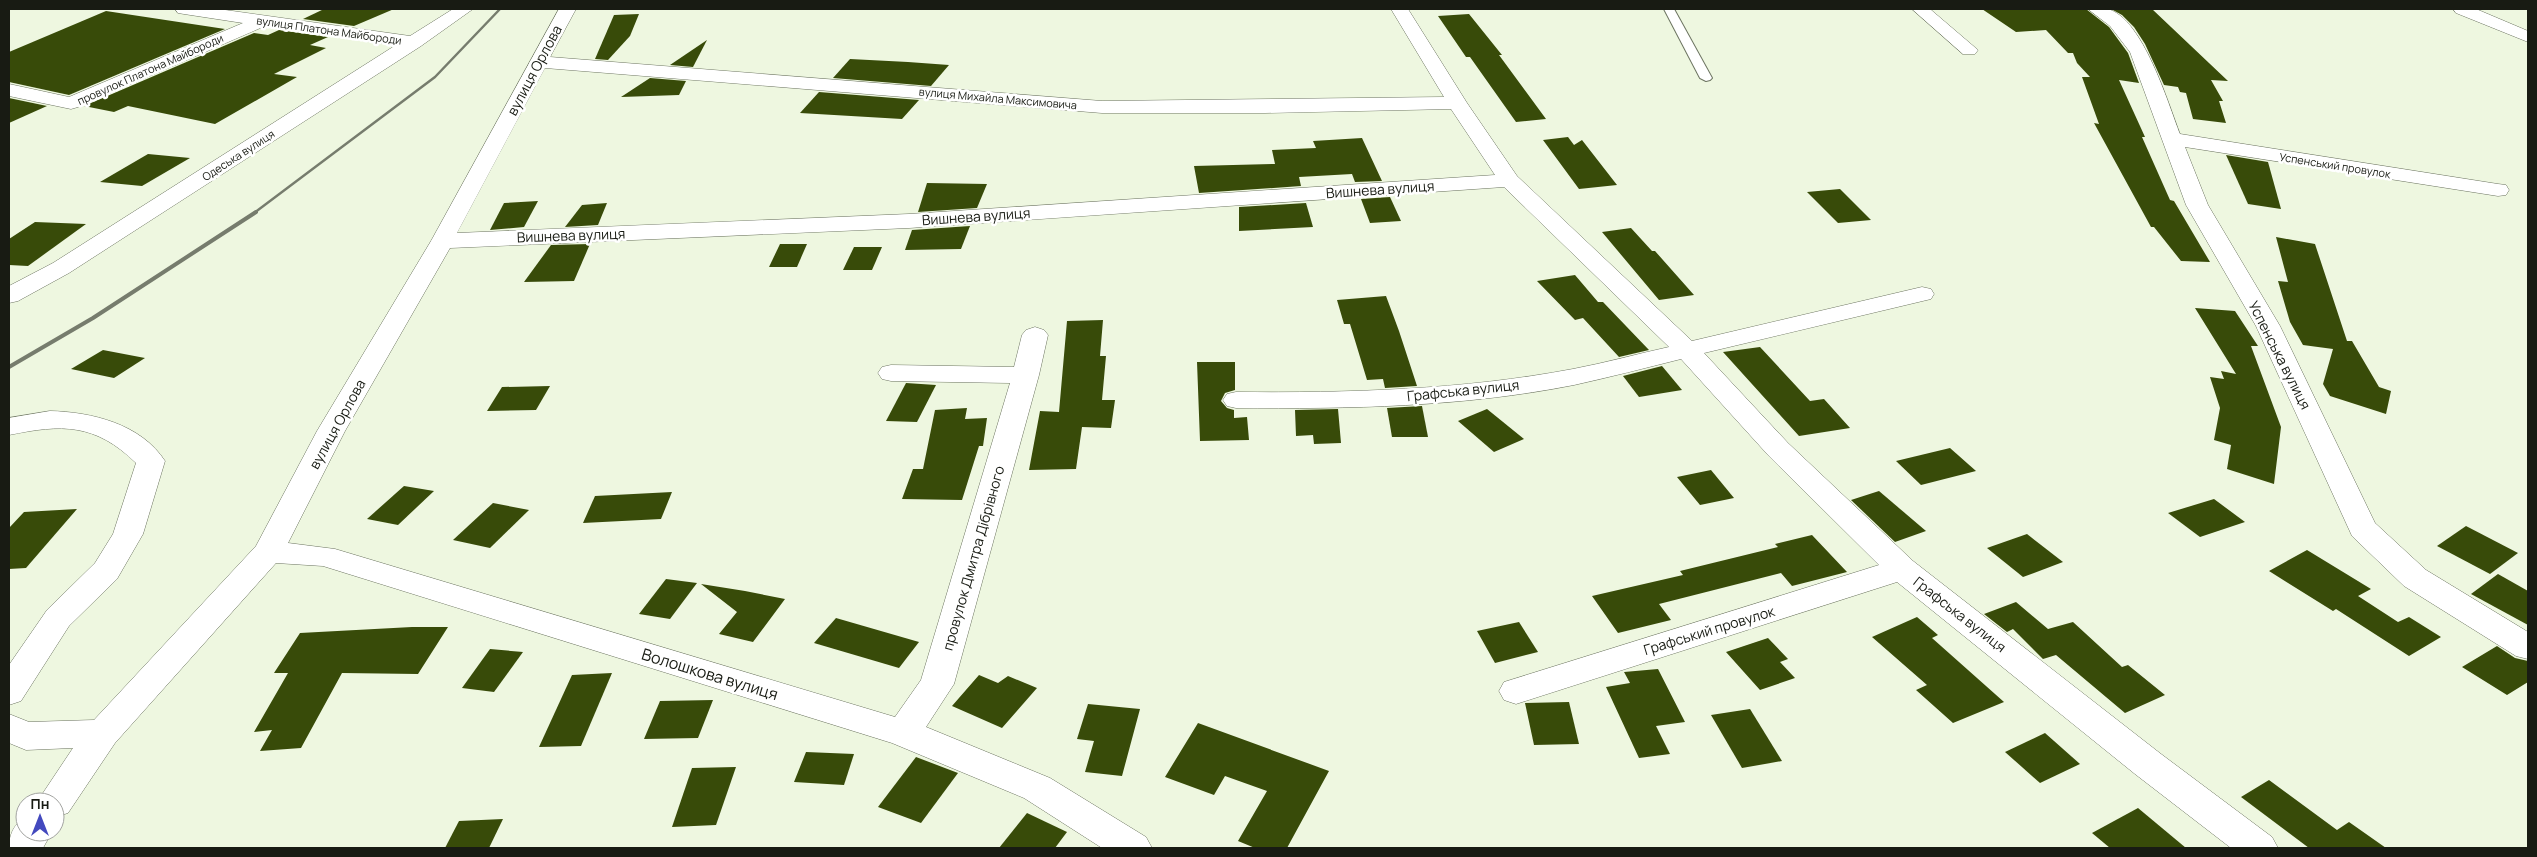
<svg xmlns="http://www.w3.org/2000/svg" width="2537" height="857" viewBox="0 0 2537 857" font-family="Manrope,sans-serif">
<rect width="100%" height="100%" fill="#eef7e0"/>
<!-- building -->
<g fill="#384b09">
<path d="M324,9h70l-40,17 -51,-7z"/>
<path d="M1982,9h104l23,18 19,26 11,30 -20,-3 26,57h-3l28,63 4,1 36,61 -29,-1 -27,-34h-3l-57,-104 5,1 -17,-47h8l-13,-14 -4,-10h-5l-22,-23 -30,2z"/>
<path d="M2111,9h41l76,72 -17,-1 12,21h-4l7,22 -33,-4 -7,-26 -6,-1 -2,-5 -14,-2 -19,-41 -11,-17 -12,-12z"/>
<path d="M106,11l119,18 -156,66 -60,-13v-30z"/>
<path d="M639,14l-9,22 -22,24 -13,-1 19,-44z"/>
<path d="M1469,14l33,41h-3l47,64 -30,3 -46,-65h-4l-28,-41z"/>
<path d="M279,30l49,7 -18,8 16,3 -52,26 23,3 -82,47 -87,-18 -14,6 -30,-6 170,-73 14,2z"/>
<path d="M707,40l-14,27 -23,-2z"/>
<path d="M850,59l58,3 41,3 -18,21 -98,-8z"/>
<path d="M650,78l36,3 -7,14 -58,2z"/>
<path d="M819,92l100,8 -17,19 -102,-6z"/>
<path d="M9,98l38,8 -38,17z"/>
<path d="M1568,137l6,8 8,-5 35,45 -38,4 -36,-49z"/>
<path d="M1362,138l20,43 -27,1 -3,-8 -53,3 2,9 -102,7 -5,-27 81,-2 -3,-14 44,-2 -3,-7z"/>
<path d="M148,154l42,4 -48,28 -42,-4z"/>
<path d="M2226,155l42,7 13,47 -33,-5z"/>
<path d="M927,183l60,1 -10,24 -59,4z"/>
<path d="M1840,189l31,31 -33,3 -31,-31z"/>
<path d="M1390,197l11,24 -31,2 -9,-24z"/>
<path d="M538,201l-14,26 -34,3 14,-27z"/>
<path d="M607,203l-9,22 -33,2 17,-22z"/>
<path d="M1306,203l7,24 -74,4v-24z"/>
<path d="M35,222l51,2 -58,42 -19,-1v-26z"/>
<path d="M970,226l-9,23 -56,1 7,-20z"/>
<path d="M1631,228l21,23h3l39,44 -35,5 -57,-68z"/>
<path d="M2276,237l39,7 32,97h5l27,46 12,4 -5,23 -56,-18 -7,-12 10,-35 -30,-4 -13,-23 -12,-41 10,1z"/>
<path d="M590,244l-16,37 -50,1 27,-37z"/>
<path d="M780,244h27l-10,23h-28z"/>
<path d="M854,247h28l-10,23h-29z"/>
<path d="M1575,275l23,27h5l46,48 -30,7 -36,-39 -8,2 -38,-39z"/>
<path d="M1386,296l13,35 18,55 -32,2 -2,-9 -16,1 -17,-56h-6l-7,-24z"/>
<path d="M2195,308l40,3 23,35h-7l30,81 -7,57 -47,-15 4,-24 -17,-5 6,-32 -10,-31 14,2 -3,-8 15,3z"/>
<path d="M1103,320l-3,36h6l-4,44h13l-4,28 -29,-1 -6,42 -47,1 11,-59 19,1 8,-91z"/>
<path d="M1760,347l50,54 14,-2 26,29 -51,8 -76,-84z"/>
<path d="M103,350l42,8 -31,20 -43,-9z"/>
<path d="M1197,362h38v28l-10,3 -4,8 6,7 7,2v8l13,-1 2,23 -49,1z"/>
<path d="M1662,366l20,24 -43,7 -16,-21z"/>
<path d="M906,383l30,2 -19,37 -31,-1z"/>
<path d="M550,386l-14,24 -49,1 15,-24z"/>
<path d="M1422,406l6,31h-36l-5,-29z"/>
<path d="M967,408l-2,11 22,-1 -4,28h-4l-17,54 -60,-1 11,-30h10l12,-59z"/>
<path d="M1338,409l3,34 -27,1 -1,-9 -17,1 -1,-26z"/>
<path d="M1487,409l37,30 -30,13 -36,-31z"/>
<path d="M1950,448l26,23 -55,14 -25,-24z"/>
<path d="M1711,470l23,28 -34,7 -23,-28z"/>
<path d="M404,486l30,5 -36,34 -31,-6z"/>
<path d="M1879,491l47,40 -31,11 -44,-42z"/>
<path d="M672,492l-11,27 -78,4 12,-27z"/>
<path d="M2214,499l31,23 -45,15 -32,-24z"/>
<path d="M493,503l36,7 -39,38 -37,-8z"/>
<path d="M77,509l-51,59 -17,1v-41l15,-16z"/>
<path d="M2466,526l52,27 -28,21 -53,-28z"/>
<path d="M2027,534l36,28 -40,15 -36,-29z"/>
<path d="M1812,535l35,37 -55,14 -11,-13 -122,31 12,16 -53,13 -26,-37 91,-21 -3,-4 98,-24 -3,-3z"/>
<path d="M2307,550l64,39 -13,7 40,26 11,-5 32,20 -32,19 -73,-47 -3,2 -64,-40z"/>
<path d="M2498,574l30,17v34l-57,-31z"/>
<path d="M666,579l31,4 -27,36 -31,-5z"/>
<path d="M701,584l44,7 40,8 -32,43 -34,-8 18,-22z"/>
<path d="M2016,602l32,27 25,-7 49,45 6,-2 37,30 -40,18 -69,-58 -13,4 -30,-30 -6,3 -23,-18z"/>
<path d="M1917,617l21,18 -6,3 72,64 -51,21 -37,-33 11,-5 -55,-48z"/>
<path d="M836,618l83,24 -20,26 -85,-25z"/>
<path d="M1519,622l19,30 -43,11 -18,-32z"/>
<path d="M412,627h36l-30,47 -76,-1 -41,75 -41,3 12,-21 -18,2 34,-59h-14l26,-40z"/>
<path d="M1768,638l20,21 -8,3 15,16 -35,12 -34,-38z"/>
<path d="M2497,646l18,12 13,3v21l-21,13 -45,-28z"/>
<path d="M490,649l33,3 -29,40 -32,-4z"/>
<path d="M1658,669l27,53 -29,4 14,28 -31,4 -33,-71 24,-4 -6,-11z"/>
<path d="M612,673l-31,73 -42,1 33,-72z"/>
<path d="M979,675l19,8 10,-7 29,12 -35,40 -50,-22z"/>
<path d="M713,700l-15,38 -54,1 16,-38z"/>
<path d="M1569,702l10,42 -45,1 -9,-42z"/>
<path d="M1088,704l52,5 -18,67 -37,-4 9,-31 -17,-2z"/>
<path d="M1750,709l32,52 -40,7 -31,-53z"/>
<path d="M1198,723l131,48 -42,77h-32l-17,-7 29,-50 -42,-15 -11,19 -49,-18z"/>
<path d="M2045,733l35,31 -40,19 -35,-31z"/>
<path d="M806,752l48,2 -10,31 -50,-3z"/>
<path d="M916,757l42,16 -37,50 -43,-16z"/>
<path d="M736,767l-20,58 -44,2 20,-59z"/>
<path d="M2269,780l68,50 12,-8 37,26h-77l-68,-51z"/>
<path d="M2138,808l48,40h-76l-18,-15z"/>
<path d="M1027,813l40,19 -12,16h-56z"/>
<path d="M503,819l-14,29h-44l14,-27z"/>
</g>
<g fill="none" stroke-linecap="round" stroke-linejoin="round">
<defs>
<path id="service" d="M1664,9h10l38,69 -2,2 -4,1 -6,-3z"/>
<g id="minor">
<path d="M175,9h43l192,27 43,-27h20l-52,37 -352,227 -51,28 -9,2v-17l44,-23 343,-218 -131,-19 -187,81 -7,2 -62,-13v-12l60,13 174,-74 -59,-9 -6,-1z"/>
<path d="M559,9h17l-26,48 552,44 342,-4 -53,-88h17l59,94 50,73 175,165 230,-54 9,2 3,5 -3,5 -227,54 84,90 125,118 248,193 111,83 6,11h-47l-96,-74 -238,-192 -381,122 -12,-4 -5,-9 5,-9 375,-117 -111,-110 -87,-96c-36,9 -71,18 -107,26 -111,22 -225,24 -338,23l-9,-2 -4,-6 4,-6 9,-2c113,1 226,-2 337,-23 32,-6 64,-15 96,-22l-165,-160 -595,41 -459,20 -105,183 -57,112 47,6 560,168 26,-37 89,-297 -119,-2 -9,-2 -4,-6 4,-6 9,-2 123,2 8,-32 4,-5 9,-3 9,3 4,5 -9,40 -85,309 -28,43 124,51 96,59 6,11h-50l-78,-50 -132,-55 -569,-177 -47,-3 -161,180 -47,70 -13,4v-15h-18l36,-54 -47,2 -17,-7v-29l20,8 65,-2 162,-174 61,-115 114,-190zM545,68l557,45h163l186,-4 44,66 -586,39 -452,19z"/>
<path d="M1912,9h18l48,41 -3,4h-12z"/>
<path d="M2088,9c6,0 15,-2 20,0 35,10 60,94 72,125l318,50 8,1 3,5 -3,5 -8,1 -313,-49 23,58 72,121 95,197 51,47 102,62v27l-12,-3 -112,-70 -52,-50 -96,-210 -70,-121 -56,-153 -20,-26z"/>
<path d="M2453,9h23l52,22v11l-72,-29z"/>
<path d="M50,411c42,1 91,13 115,50l-22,73 -26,45 -48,47 -48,75 -12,4v-40l38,-55 48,-47 18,-29 23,-71c-41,-40 -74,-39 -127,-28v-17z"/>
<path d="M25,819v13h27l-9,16h-34c0,-11 4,-25 16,-29z"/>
</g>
</defs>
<!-- service casing -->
<use href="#service" stroke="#6c7460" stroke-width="2"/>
<!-- minor casing -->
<use href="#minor" stroke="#6c7460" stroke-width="1"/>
<!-- service -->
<use href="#service" fill="#fff" fill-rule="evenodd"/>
<!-- minor -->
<use href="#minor" fill="#fff" fill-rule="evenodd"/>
<!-- rail-far1 -->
<path stroke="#767c6d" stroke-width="2.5" d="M254,213l181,-136 65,-68"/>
<!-- rail -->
<path stroke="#767c6d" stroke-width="4" d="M9,367l84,-49 163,-106"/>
</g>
<g text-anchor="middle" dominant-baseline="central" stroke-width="5" stroke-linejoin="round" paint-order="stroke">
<!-- far-street labels -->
<g font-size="11" fill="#181b13" stroke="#fff">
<text transform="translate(329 30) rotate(8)">вулиця Платона Майбороди</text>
<text transform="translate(150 69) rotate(-24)">провулок Платона Майбороди</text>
<text transform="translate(998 98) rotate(5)">вулиця Михайла Максимовича</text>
<text transform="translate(238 155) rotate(-33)">Одеська вулиця</text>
<text transform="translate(2335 165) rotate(9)">Успенський провулок</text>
</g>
<!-- street labels -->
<g font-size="14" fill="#181b13" stroke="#fff">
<text transform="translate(534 70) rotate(-62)">вулиця Орлова</text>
<text transform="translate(1380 189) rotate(-4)">Вишнева вулиця</text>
<text transform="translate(976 216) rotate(-4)">Вишнева вулиця</text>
<text transform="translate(571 235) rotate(-2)">Вишнева вулиця</text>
<text transform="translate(2280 355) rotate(63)">Успенська вулиця</text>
<text transform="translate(1463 390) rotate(-6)">Графська вулиця</text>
<text transform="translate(337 424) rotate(-61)">вулиця Орлова</text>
<text transform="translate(973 558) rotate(-74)">провулок Дмитра Дібрівного</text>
<text transform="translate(1960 614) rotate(38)">Графська вулиця</text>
<text transform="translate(1709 630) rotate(-17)">Графський провулок</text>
</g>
<!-- near-street labels -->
<g font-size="16" fill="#181b13" stroke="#fff">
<text transform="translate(710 674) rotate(17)">Волошкова вулиця</text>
</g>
</g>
<!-- border -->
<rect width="2537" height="857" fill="none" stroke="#181b13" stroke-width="20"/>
<!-- north arrow -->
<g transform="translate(40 817)"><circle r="24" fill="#ffffff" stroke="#a3a4a1"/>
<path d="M0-4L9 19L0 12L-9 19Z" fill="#4349be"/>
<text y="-8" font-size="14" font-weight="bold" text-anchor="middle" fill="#181b13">Пн</text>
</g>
</svg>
